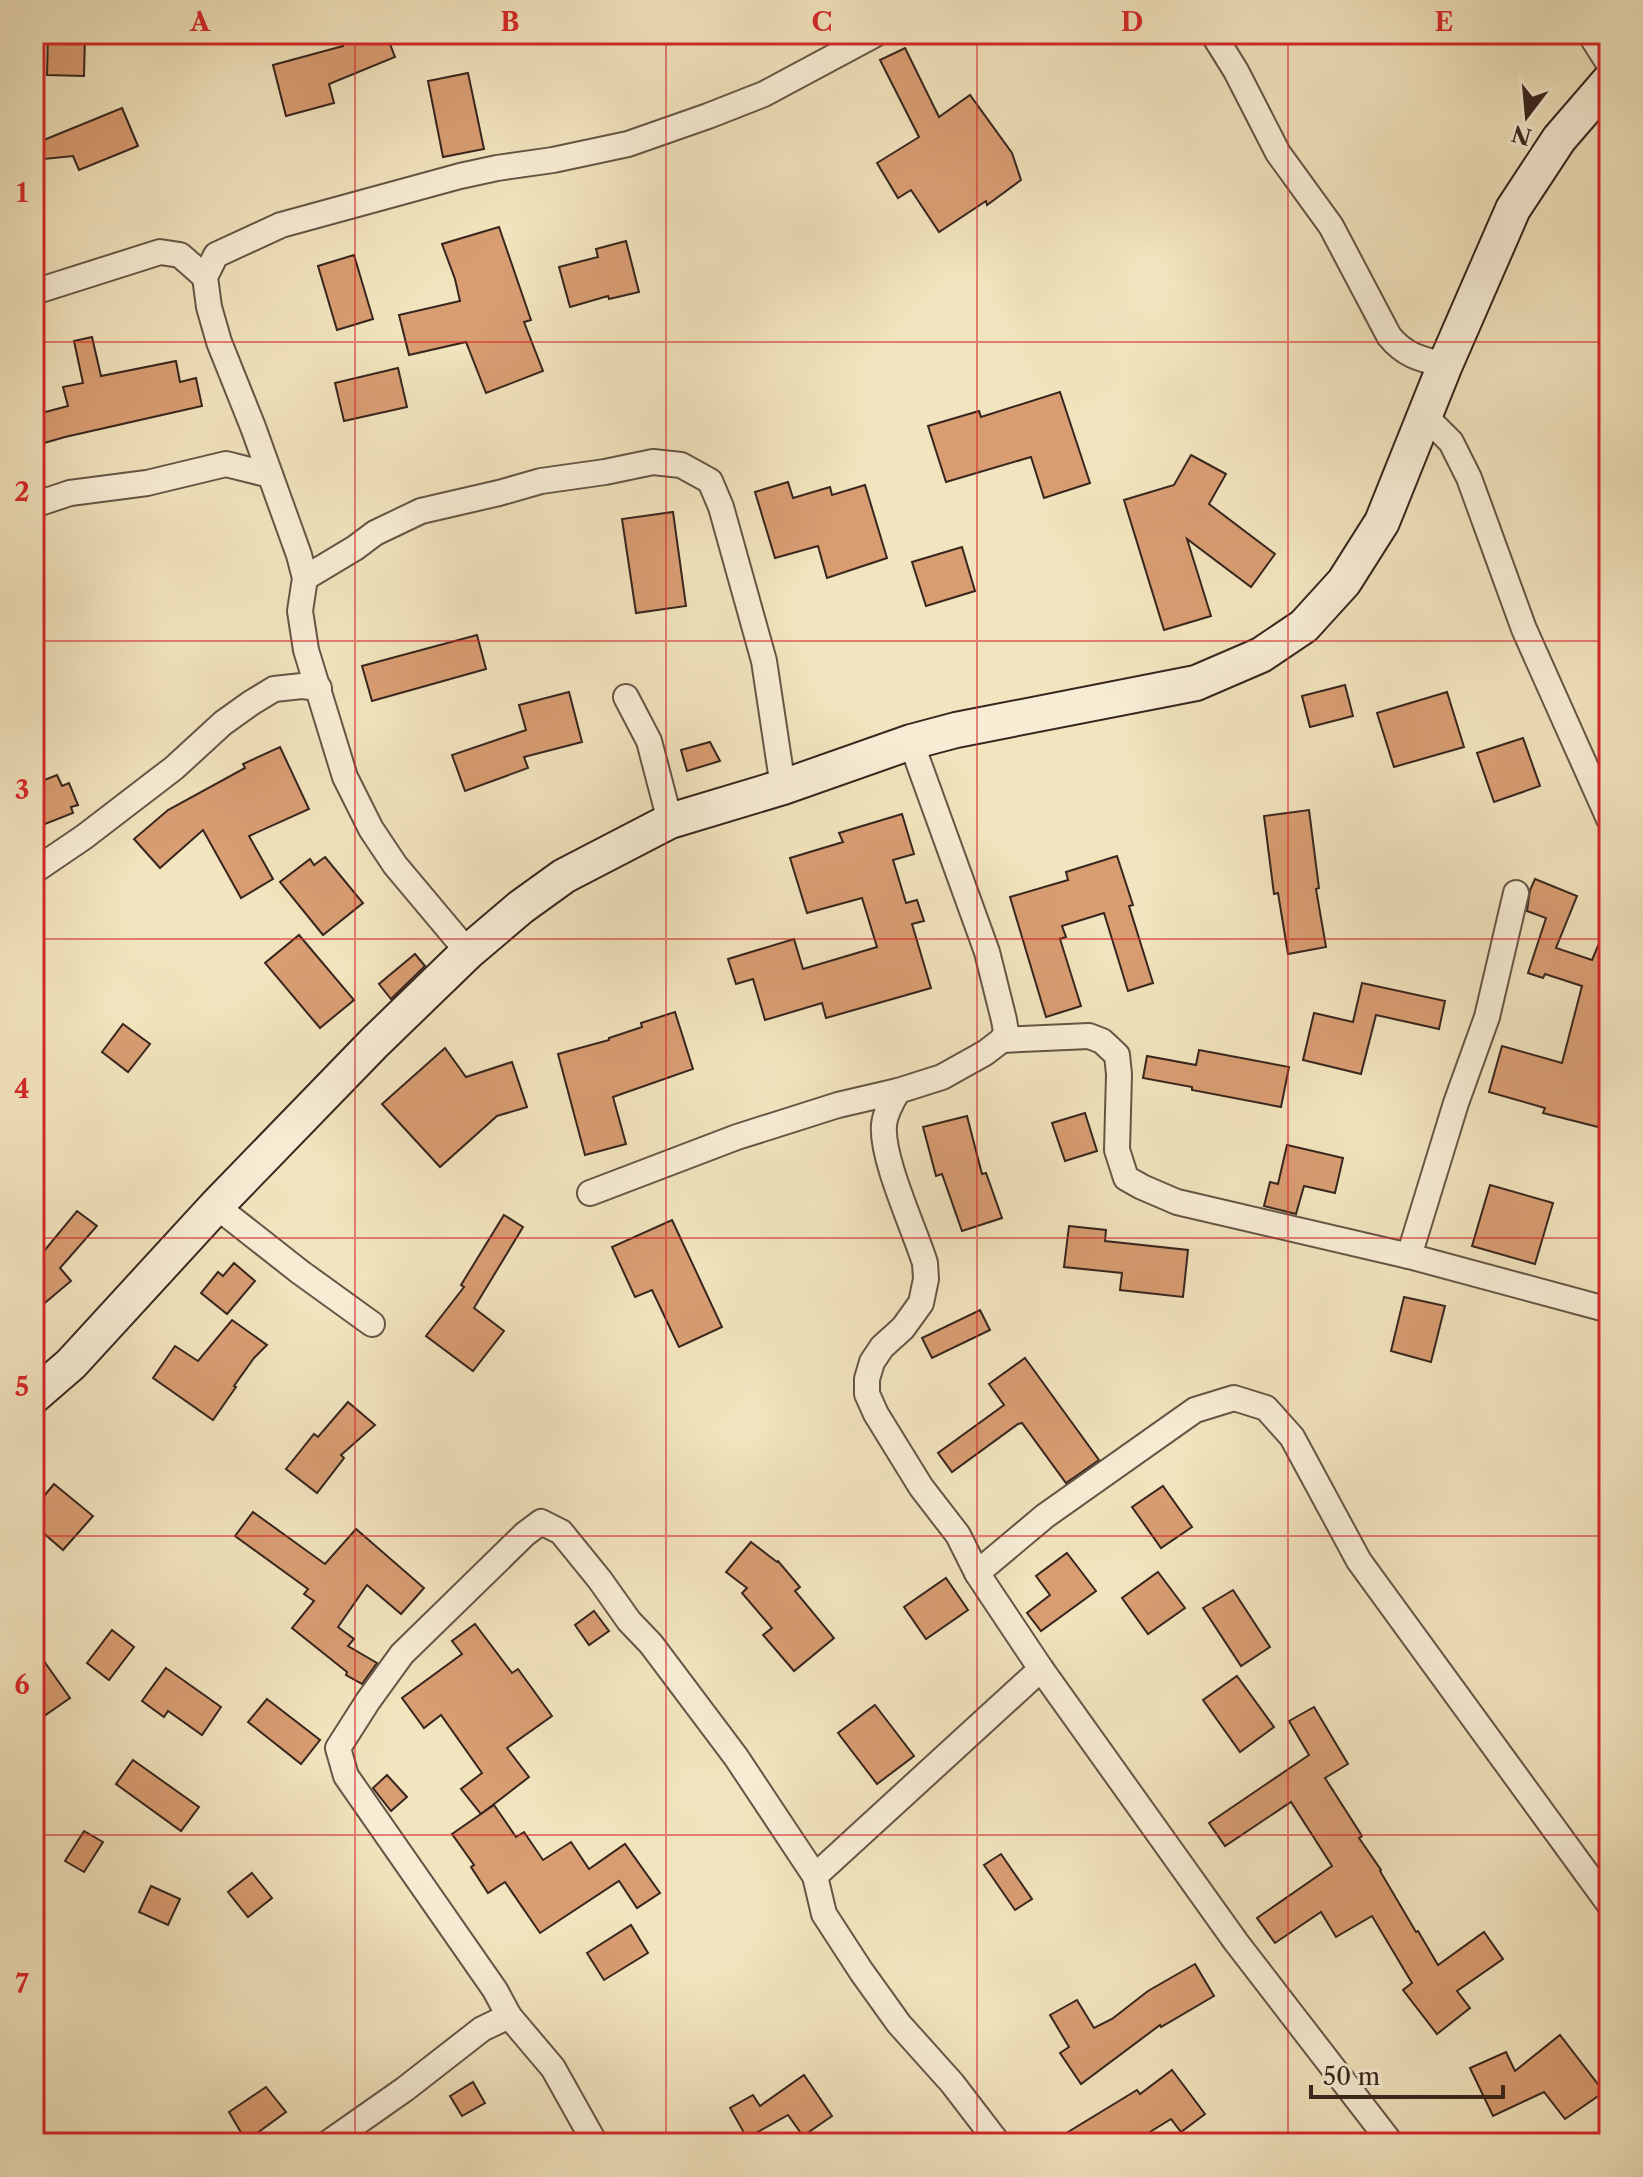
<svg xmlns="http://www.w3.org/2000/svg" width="1643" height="2177" viewBox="0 0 1643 2177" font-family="'Libre Caslon Text',serif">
<rect width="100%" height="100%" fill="#f2e4be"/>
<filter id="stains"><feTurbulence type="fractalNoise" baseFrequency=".0025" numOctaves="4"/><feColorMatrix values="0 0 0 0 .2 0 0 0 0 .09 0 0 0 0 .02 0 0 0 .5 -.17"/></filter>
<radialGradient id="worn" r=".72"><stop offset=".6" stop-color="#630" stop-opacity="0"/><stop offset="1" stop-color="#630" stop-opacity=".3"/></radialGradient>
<!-- building -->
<g fill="#d99d72" stroke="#37251e" stroke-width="2">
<path d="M48,34h37l-1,42 -37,-1z"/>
<path d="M351,34h35l9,23 -66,27 5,19 -48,13 -13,-51 70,-19 -3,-8z"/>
<path d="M905,48l34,69 31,-22 42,58 9,27 -34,25 -1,-4 -47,31 -28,-42 -13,8 -21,-35 42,-26 -39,-77z"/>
<path d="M468,73l16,76 -41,8 -15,-76z"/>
<path d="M122,108l16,38 -59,24 -6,-14 -39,4v-16z"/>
<path d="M499,227l32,93 -7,2 19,49 -57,22 -20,-51 -57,13 -10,-40 61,-14 -5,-22 -13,-35z"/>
<path d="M626,241l13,51 -30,7 -1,-3 -38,11 -11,-40 39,-10 -2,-8z"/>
<path d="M354,255l19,64 -36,11 -19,-64z"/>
<path d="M92,337l9,39 75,-15 4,21 16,-4 6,28 -137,31 -31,9v-31l34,-9 -5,-19 20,-4 -9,-42z"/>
<path d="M398,368l9,39 -63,14 -9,-38z"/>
<path d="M1060,392l30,91 -46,15 -13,-41 -85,25 -18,-56 51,-15 2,6z"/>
<path d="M1191,455l35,19 -17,30 66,50 -24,33 -64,-48 24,77 -47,14 -40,-130 50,-15z"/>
<path d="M788,482l5,16 37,-11 2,8 33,-10 22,73 -60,20 -9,-32 -43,12 -20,-66z"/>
<path d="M673,512l13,94 -50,7 -14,-94z"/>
<path d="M962,547l13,44 -49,15 -14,-44z"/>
<path d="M477,635l9,34 -114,32 -10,-35z"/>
<path d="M1345,685l8,31 -43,11 -8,-31z"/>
<path d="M569,692l13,50 -58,15 4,11 -63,23 -13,-36 74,-25 -7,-25z"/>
<path d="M1447,692l17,55 -70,20 -17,-54z"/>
<path d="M1523,738l17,48 -46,16 -17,-49z"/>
<path d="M710,742l10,19 -33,10 -6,-21z"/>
<path d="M280,747l29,62 -60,27 24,43 -32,19 -38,-68 -43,38 -26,-29 34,-29 77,-42 -2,-4z"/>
<path d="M57,775l5,11 7,-3 9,22 -7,2 2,6 -33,13 -6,-17v-25z"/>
<path d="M1309,810l10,78 -3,1 10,58 -38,7 -10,-61 -4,1 -10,-78z"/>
<path d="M902,814l12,40 -21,6 13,43 11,-3 7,21 -12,3 19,64 -105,30 -4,-15 -57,17 -12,-41 -17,5 -8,-25 66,-20 9,30 74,-22 -15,-49 -55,15 -17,-55 53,-16 -4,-9z"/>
<path d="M1117,856l16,49 -4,1 24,77 -25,8 -24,-78 -42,13 4,11 -6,2 21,67 -35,11 -36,-120 58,-17 -2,-8z"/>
<path d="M325,857l38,46 -40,32 -43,-53 30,-23 4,6z"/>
<path d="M1535,879l42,17 -21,52 36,12 17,-40v135l-5,19 5,1v41l-3,13 -63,-16 2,-5 -56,-16 13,-46 60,17 20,-77 -37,-12 -2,4 -15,-5 18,-55 -19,-7 3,-21z"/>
<path d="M299,935l55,65 -34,28 -55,-65z"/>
<path d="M415,954l10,12 -34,33 -12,-15z"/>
<path d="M1362,983l83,18 -6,28 -63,-14 -15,59 -58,-14 11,-47 39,9z"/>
<path d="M675,1012l18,57 -80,28 13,47 -41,11 -27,-101 51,-14v-2l33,-11 -1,-4z"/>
<path d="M123,1024l27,20 -22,28 -26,-20z"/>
<path d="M445,1048l21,29 46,-15 15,45 -30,9 -57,51 -58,-63z"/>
<path d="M1199,1050l90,17 -8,40 -89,-17v-3l-49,-9 4,-22 49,9z"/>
<path d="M1085,1113l12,38 -32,10 -13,-38z"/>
<path d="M967,1116l15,58 4,-1 16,45 -40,13 -20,-57 -6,2 -13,-49z"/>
<path d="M1287,1145l56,13 -8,35 -31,-7 -8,28 -32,-8 6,-24 8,2z"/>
<path d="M1490,1185l63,18 -18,61 -63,-18z"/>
<path d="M77,1211l20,15 -37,42 11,13 -37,31v-75l11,13z"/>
<path d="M504,1215l19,12 -49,81 30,23 -31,40 -47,-35 38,-49 -3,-2z"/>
<path d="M672,1220l50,107 -43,20 -27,-57 -17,7 -23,-50z"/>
<path d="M1069,1226l37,4 -1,11 83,9 -5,47 -63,-7 2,-17 -58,-6z"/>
<path d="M234,1263l21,18 -28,33 -26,-21 17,-21 5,4z"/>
<path d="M1404,1297l41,9 -14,56 -40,-11z"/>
<path d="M980,1310l10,20 -58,28 -10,-20z"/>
<path d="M232,1320l35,25 -13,13 -20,28 2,1 -23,33 -60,-42 22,-32 23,15z"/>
<path d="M1025,1358l74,102 -33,23 -44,-60 -4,1 -66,48 -14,-19 66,-48 -15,-21z"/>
<path d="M348,1402l27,23 -34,30 3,3 -27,35 -31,-24 28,-35 4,3z"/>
<path d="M54,1484l39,32 -30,34 -29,-25v-17z"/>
<path d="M1163,1486l29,41 -31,21 -29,-41z"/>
<path d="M253,1512l72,52 31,-35 68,59 -23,26 -34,-29 -29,42 16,12 -6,7 29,17 -15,21 -16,-9 1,-3 -55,-44 22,-27 -10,-7 4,-5 -73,-53z"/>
<path d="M751,1542l26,20 1,-1 22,26 -5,4 39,47 -40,33 -31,-36 9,-7 -30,-35 5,-5 -21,-16z"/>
<path d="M1067,1553l29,38 -55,40 -14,-18 23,-18 -14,-19z"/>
<path d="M1158,1572l27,36 -37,26 -26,-36z"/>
<path d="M946,1578l22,32 -42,29 -22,-32z"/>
<path d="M1233,1590l37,57 -29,19 -38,-58z"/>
<path d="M594,1611l15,20 -20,14 -14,-20z"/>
<path d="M475,1624l37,49 6,-4 34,47 -45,32 22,29 -48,37 -20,-25 21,-16 -41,-58 -17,13 -22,-30 60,-44 -10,-13z"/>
<path d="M112,1630l22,17 -25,33 -22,-17z"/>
<path d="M34,1647l36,51 -36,25z"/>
<path d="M166,1668l55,39 -19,28 -34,-24 -4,6 -22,-16z"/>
<path d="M1237,1676l37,51 -34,25 -37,-52z"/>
<path d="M267,1699l53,41 -19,24 -53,-42z"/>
<path d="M875,1705l39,51 -37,28 -39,-51z"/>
<path d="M1314,1707l34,57 -23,14 37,58 -3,2 22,32 -1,1 36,61 2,-1 20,34 46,-33 19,27 -46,32 13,17 -33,26 -34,-44 9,-7 -40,-67 -36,21 -15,-25 -46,31 -18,-25 75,-52 -41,-64 -66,44 -16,-23 100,-68 -20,-34z"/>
<path d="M133,1760l66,47 -18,24 -65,-47z"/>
<path d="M387,1775l20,22 -16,14 -18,-23z"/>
<path d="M494,1805l22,32 8,-5 19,28 28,-18 18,27 36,-25 35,49 -23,15 -18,-27 -79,52 -35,-51 -17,11 -17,-26 3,-2 -22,-31z"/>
<path d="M84,1831l19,11 -19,30 -19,-11z"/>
<path d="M1001,1854l31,45 -17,11 -31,-45z"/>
<path d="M252,1873l20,25 -24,19 -20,-25z"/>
<path d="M151,1886l29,13 -12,26 -29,-13z"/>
<path d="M631,1925l17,28 -44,27 -17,-27z"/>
<path d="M1195,1964l19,32 -53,31 -1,-2 -79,59 -21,-31 9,-6 -19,-32 27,-15 17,28 18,-9 36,-28z"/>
<path d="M1560,2035l44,57 -39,27 -21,-27 -51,24 -23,-48 36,-16 9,19z"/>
<path d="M1172,2070l33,44 -24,18 -10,-13 -39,24h-82l87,-53 3,4z"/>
<path d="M804,2075l28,41 -29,20 -15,-21 -41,23 -17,-30 23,-13 7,11z"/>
<path d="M473,2082l12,21 -23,13 -12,-20z"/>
<path d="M266,2087l20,25 -40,29 -17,-29z"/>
</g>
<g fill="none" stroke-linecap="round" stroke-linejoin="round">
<defs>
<g id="street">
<path d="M1213,34l23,37 42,82 53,73 58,110c16,20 32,23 56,29"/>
<path d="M1590,34l19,30"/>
<path d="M34,292l126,-40 20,3 25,22"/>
<path d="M1425,416l26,26 18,36 55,151 85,190"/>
<path d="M34,505l36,-12 77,-10 79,-19 44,11"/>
<path d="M305,578l50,-30 20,-15 46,-22 78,-18 42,-12 64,-9 48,-10 28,3 29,16 11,26 43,154 19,126"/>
<path d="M626,697l23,44 21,80"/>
<path d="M34,871l50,-34 90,-69 49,-45 28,-20 23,-14 28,-3 17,2"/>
<path d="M468,952l-73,-87 -24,-36 -26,-52 -39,-127 -6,-39 5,-33 -6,-23 -46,-128 -34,-85 -10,-35 -4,-30 11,-22 65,-30 179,-49 37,-8 56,-8 75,-16 80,-28 56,-22 112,-60"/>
<path d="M1002,1040l87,-4 13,5 15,14 2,19 -2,76 9,28 16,9 35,15 232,54 200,54"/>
<path d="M898,1091c-6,10 -13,22 -14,34 -3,33 30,103 41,138l1,16 -5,24 -18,25 -21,19 -10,15 -5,17v15l9,20 45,73 37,48 19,38"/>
<path d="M590,1193l147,-56 101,-32 60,-14 44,-14 43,-24 17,-13 4,-8 -2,-12 -17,-68 -76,-210"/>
<path d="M216,1206l84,66 72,52"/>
<path d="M1409,1256l47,-153 31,-86 29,-124"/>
<path d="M328,2143l77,-54 77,-60 27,-13"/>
<path d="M595,2143l-42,-75 -44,-52 -14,-26 -149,-214 -8,-28 30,-47 34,-47 123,-120 16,-12 20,10 39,48 29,41 22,23 85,113 79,119"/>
<path d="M998,2143l-46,-60 -53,-59 -38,-53 -37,-57 -9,-38 226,-207"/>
<path d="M1391,2143l-155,-201 -195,-273 -64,-96 68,-57 150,-106 39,-12 32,10 26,29 67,124 250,343"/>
</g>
<path id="secondary" d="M34,1396l37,-32 145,-158 159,-164 93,-90 53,-45 43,-31 106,-55 113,-34 128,-45 45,-12 240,-47 65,-28 43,-29 40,-44 38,-60 63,-157 68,-156 46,-70 50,-58"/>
</defs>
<!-- street casing -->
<use href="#street" stroke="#665546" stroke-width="28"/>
<!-- secondary casing -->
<use href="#secondary" stroke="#37251e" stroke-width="38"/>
<!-- street -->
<use href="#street" stroke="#f7edd5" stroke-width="24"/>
<!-- secondary -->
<use href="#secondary" stroke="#f7edd5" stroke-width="34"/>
</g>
<!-- grid -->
<path fill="none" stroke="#d62828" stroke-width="2" stroke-opacity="0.55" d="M355,34v2109M666,34v2109M977,34v2109M1288,34v2109M34,342h1575M34,641h1575M34,939h1575M34,1238h1575M34,1536h1575M34,1835h1575"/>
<!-- margin -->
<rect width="1643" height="2177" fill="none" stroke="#f2e4be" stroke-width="88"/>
<!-- north arrow -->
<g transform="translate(1527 116) rotate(196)" stroke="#f7edd5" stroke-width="6" paint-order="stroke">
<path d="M0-6L14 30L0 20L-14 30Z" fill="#37251e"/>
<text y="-12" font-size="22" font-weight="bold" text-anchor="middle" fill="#37251e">N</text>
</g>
<!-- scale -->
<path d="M1311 2085v12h192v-12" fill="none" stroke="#37251e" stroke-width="4"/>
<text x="1323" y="2085" font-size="24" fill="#37251e" stroke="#f7edd5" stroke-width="6" paint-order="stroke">50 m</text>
<rect x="44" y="44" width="1555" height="2089" fill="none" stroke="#d62828" stroke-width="3"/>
<g font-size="26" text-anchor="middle" font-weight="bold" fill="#d62828">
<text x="200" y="31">A</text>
<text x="510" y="31">B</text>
<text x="822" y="31">C</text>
<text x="1132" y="31">D</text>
<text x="1444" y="31">E</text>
<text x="22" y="202">1</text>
<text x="22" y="501">2</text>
<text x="22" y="799">3</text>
<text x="22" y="1098">4</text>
<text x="22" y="1396">5</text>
<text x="22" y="1694">6</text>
<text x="22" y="1993">7</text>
</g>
<rect width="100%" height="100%" filter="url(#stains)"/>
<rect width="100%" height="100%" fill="url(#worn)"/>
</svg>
